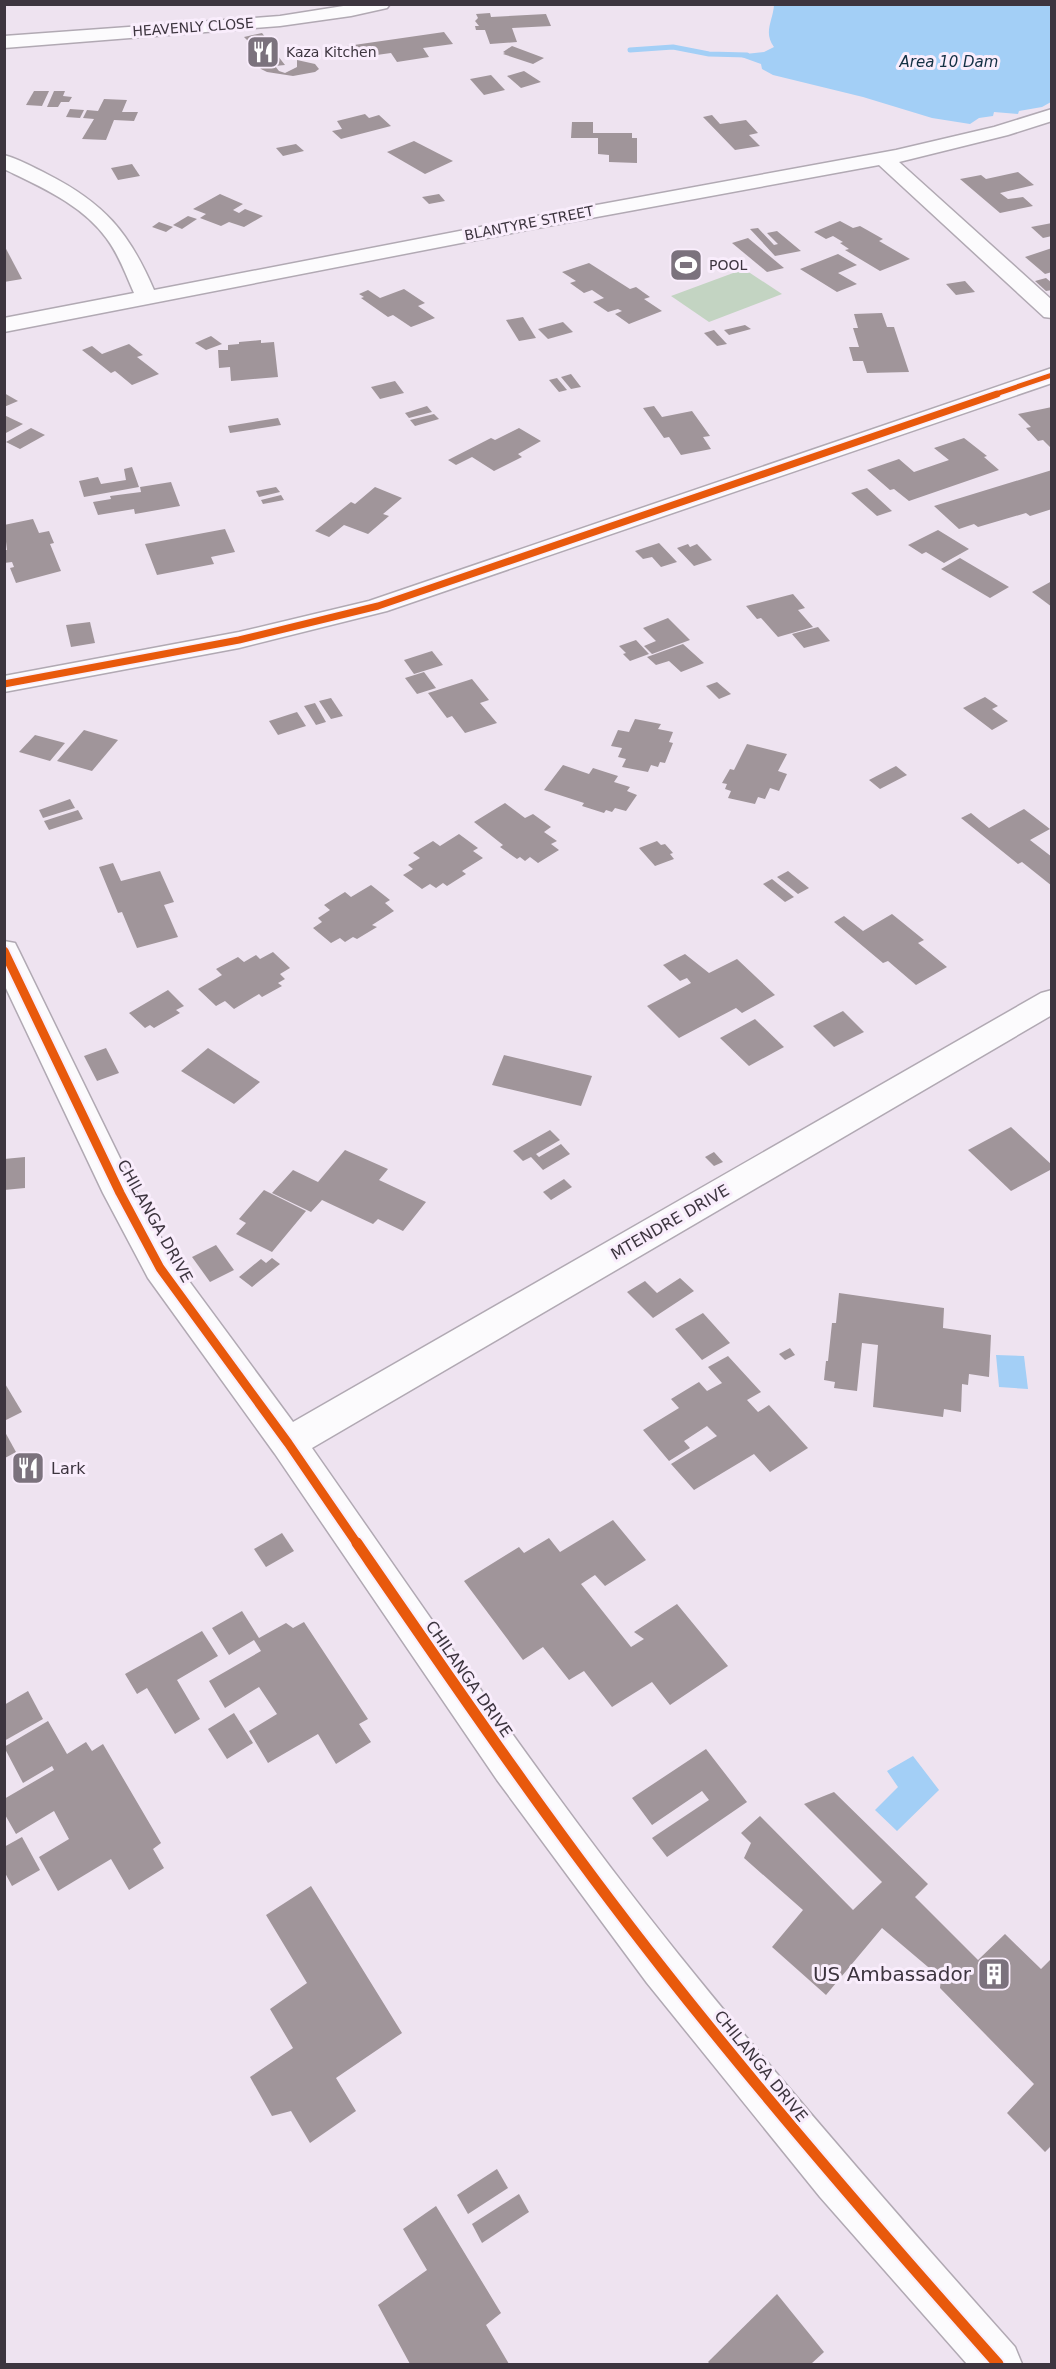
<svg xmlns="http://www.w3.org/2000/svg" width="1056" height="2369" viewBox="0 0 1056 2369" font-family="'DejaVu Sans',sans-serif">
<rect width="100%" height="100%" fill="#eee3f0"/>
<!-- green -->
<path fill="#c3d4c2" d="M744,269l38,25 -73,28 -38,-26z"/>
<!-- water -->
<g fill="#a3cff6">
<path d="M774,5h277v97l-9,5 -23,4 -1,3 -24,-2 -1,4 -14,2 -9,6 -38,-6 -69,-21 -90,-22 -11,-6 -1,-5 -25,-9 28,-3 10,-5c-11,-15 -1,-26 0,-42z"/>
<path d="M996,1355l28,1 4,33 -29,-2z"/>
<path d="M913,1756l26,34 -42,41 -22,-21 23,-23 -11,-16z"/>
</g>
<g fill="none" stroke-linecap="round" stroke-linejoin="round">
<!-- stream -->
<path stroke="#a3cff6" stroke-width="5" d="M630,50l43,-3 36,7 38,1"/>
</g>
<!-- building -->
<g fill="#a0959a">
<path d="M490,13l1,4 55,-3 5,12 -39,2 5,14 -27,2 -5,-14h-9l-1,-4h4l-4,-5 3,-3 -2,-4z"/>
<path d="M444,32l9,12 -30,4 6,9 -32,5 -6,-9 -36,5 -8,-12z"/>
<path d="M262,33l4,5 -18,3 -4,-4z"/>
<path d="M267,42l18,23 -10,1 4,5 6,2 12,-6v-7l18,4 4,5 -4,3 -22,4 -26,-4 -6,-3 -11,-15h4l-7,-8z"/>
<path d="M512,46l32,12 -11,6 -30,-10 2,-1 -2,-1z"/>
<path d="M524,71l17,11 -20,6 -14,-12z"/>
<path d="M491,75l14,15 -21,5 -14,-16z"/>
<path d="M34,91h15l-7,15 -16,-1z"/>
<path d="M54,91h11l-2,5 9,1 -3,5h-8l-3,5h-11z"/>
<path d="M104,99l23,1 -5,12h16l-4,9 -20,-1 -8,20 -24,-1 12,-20 -11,-1 4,-8 11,1z"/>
<path d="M70,109l14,1 -4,8 -14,-1z"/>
<path d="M365,114l4,4 10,-3 12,11 -50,13 -9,-8 10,-2 -5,-8z"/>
<path d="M712,115l8,9 26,-4 12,13 -9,2 11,11 -25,4 -32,-33z"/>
<path d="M572,122h21v11h39v5h5v25l-28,-1v-7l-11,-1v-16h-27z"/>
<path d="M414,141l39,20 -28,13 -38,-22z"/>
<path d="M296,144l8,7 -21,5 -7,-8z"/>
<path d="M132,164l8,12 -22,4 -7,-12z"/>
<path d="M1018,172l16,13 -34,8 8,6 15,-2 10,9 -33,7 -40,-34 21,-4 5,4z"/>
<path d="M220,194l23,10 -10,6 6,3 6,-4 18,7 -19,11 -15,-5 -8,4 -21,-8 6,-4 -13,-5z"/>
<path d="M439,194l6,7 -16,3 -7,-7z"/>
<path d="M188,216l9,3 -15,10 -9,-4z"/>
<path d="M840,221l13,7 7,-2 23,13 -4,2 31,18 -30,12 -35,-21 4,-1 -9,-6 3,-1 -10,-6 -7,3 -12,-7z"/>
<path d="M159,222l14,5 -7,5 -14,-5z"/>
<path d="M1052,223v13l-9,2 -12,-11z"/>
<path d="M758,228l16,17 4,-1 -11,-11 10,-2 24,20 -26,5 -25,-27z"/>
<path d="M748,238l36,30 -17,4 -35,-29z"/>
<path d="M4,245l18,34 -18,3z"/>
<path d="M1052,248v24l-7,2 -20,-17z"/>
<path d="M838,254l19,11 -19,8 19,11 -20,8 -37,-23z"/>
<path d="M589,263l41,26 6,-2 14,10 -6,2 18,12 -33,13 -14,-10 7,-3 -4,-2 -10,3 -15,-10 11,-4 -12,-8 -8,3 -14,-10 6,-2 -14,-9z"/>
<path d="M1046,278l6,5v7l-6,1 -11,-10z"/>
<path d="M965,281l10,11 -19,3 -10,-11z"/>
<path d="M404,289l21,14 -7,3 17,12 -24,9 -18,-12 -5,2 -27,-19 3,-1 -5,-3 9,-4 12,8z"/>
<path d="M882,313l5,14h7l15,45 -42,1 -4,-12h-10l-4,-14h10l-6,-19h5l-4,-14z"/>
<path d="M523,317l13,21 -17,3 -13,-21z"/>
<path d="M563,322l10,10 -25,7 -10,-10z"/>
<path d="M745,325l6,4 -22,6 -5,-5z"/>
<path d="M714,330l13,14 -10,2 -13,-13z"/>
<path d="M211,336l11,8 -16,6 -11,-7z"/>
<path d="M261,340v3l13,-1 4,35 -47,4 -1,-14 -11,1 -1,-18h10v-5l11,-1v-2z"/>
<path d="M129,344l14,11 -6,2 22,17 -27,11 -17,-14 -4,2 -29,-23 10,-4 10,8z"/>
<path d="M571,374l10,13 -10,2 -10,-12z"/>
<path d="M557,378l10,12 -8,2 -10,-12z"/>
<path d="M395,381l9,12 -24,6 -9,-12z"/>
<path d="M4,393l14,8 -14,6z"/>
<path d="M427,406l5,6 -23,6 -4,-5z"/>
<path d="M654,406l8,11 30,-6 18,25 -7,1 8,12 -30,6 -12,-18 -5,1 -21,-30z"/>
<path d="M1052,407v42l-9,-9 -5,1 -12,-13 5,-1 -13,-13z"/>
<path d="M434,414l5,5 -24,7 -5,-6z"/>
<path d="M4,415l19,9 -19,10z"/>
<path d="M278,418l3,7 -51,8 -2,-7z"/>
<path d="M31,428l14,7 -25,14 -14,-7z"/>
<path d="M519,428l22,13 -23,13 4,3 -28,14 -22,-14 -16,8 -8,-5 43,-22 4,2z"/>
<path d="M964,438l23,18 -3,1 15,13 -90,31 -15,-12 -4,1 -23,-20 32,-11 15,13 35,-12 -15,-12z"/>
<path d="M132,467l7,20 -55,10 -5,-16 19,-4 3,7 25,-4 -2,-11z"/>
<path d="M1052,470v39l-22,7 -4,-3 -48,14 -4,-3 -15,5 -25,-23z"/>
<path d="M171,482l9,24 -45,8 -1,-5 -36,6 -5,-13 18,-3 -1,-3 31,-4 -1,-5z"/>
<path d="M276,487l4,5 -21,5 -3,-6z"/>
<path d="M375,487l27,11 -19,16 6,2 -21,18 -24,-9 -15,12 -14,-6 36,-29 4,2z"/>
<path d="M867,488l25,23 -15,5 -26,-23z"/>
<path d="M281,495l3,5 -21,4 -2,-4z"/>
<path d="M33,519l6,14 10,-2 5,12 -4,1 11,27 -45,12 -6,-15 4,-1 -2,-5 -8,1v-13h3l-3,-25z"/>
<path d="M225,529l10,23 -24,5 3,7 -57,11 -12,-31z"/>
<path d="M938,530l31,19 -25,14 -18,-11 -4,2 -14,-9z"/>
<path d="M659,543l18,19 -16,5 -9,-10 -9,2 -8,-8z"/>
<path d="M688,544l2,3 7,-3 15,16 -18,6 -17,-18z"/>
<path d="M960,558l49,29 -19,11 -49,-29z"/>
<path d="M1052,581v26l-20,-15z"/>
<path d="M793,594l12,14 -7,2 15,17 -35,10 -17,-19 -4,1 -11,-13z"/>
<path d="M668,618l22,22 -38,14 -8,-8 12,-5 -13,-13z"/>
<path d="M90,622l5,21 -24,4 -5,-22z"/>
<path d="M818,627l12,14 -26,7 -12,-14z"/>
<path d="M636,640l13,14 -19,7 -7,-7 3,-1 -7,-7z"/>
<path d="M683,644l21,19 -23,9 -12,-11 -13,4 -9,-8z"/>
<path d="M432,651l11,14 -29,9 -10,-14z"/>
<path d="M424,672l12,16 -19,6 -12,-16z"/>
<path d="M472,679l17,21 -9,3 17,20 -32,10 -13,-17 -5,2 -19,-25z"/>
<path d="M717,682l14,12 -12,5 -13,-13z"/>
<path d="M985,697l13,9 -6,3 16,12 -16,9 -29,-22z"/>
<path d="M331,698l12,18 -12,3 -12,-18z"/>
<path d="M315,703l11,19 -10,3 -12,-19z"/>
<path d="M297,712l9,14 -28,9 -9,-14z"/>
<path d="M635,719l26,5 -3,5 15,3 -4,10 4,1 -8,20 -5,-1 -2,5 -7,-2 -3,7 -26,-5 4,-8 -8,-2 4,-9 -11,-2 7,-16 11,2z"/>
<path d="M84,730l34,10 -26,31 -35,-10z"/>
<path d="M35,735l30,8 -15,18 -31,-9z"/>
<path d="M747,744l40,10 -9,17 9,3 -8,17 -9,-3 -5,11 -7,-2 -3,7 -27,-6 3,-7 -6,-2 2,-5 -5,-1 8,-14 4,1z"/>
<path d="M563,765l26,9 4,-6 25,8 -4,6 16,5 -3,4 10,4 -11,16 -11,-3 -3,4 -6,-2 -2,3 -22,-7 2,-3 -40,-13z"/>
<path d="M896,766l11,9 -27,14 -11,-9z"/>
<path d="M70,799l5,9 -32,10 -4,-8z"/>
<path d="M505,803l20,15 8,-4 18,13 -7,5 13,9 -6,3 8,6 -21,13 -8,-6 -5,4 -5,-4 -3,2 -17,-12 3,-2 -29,-23z"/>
<path d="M1024,809l26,20 -20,11 22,17v29l-30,-24 -4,2 -57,-46 10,-5 18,15z"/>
<path d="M78,810l5,9 -34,11 -5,-9z"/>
<path d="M459,834l19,14 -5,3 10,7 -21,13 4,3 -19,12 -4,-3 -7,5 -6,-4 -8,5 -19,-14 10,-6 -5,-4 12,-7 -7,-5 20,-12 7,5z"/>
<path d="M657,841l4,4 4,-1 8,9 -3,1 4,5 -19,7 -16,-18z"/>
<path d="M113,863l8,18 39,-10 14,31 -10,3 14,32 -41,11 -15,-36 -4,1 -19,-46z"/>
<path d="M788,871l21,17 -11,6 -21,-17z"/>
<path d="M772,879l22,18 -9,5 -22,-18z"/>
<path d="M371,885l19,15 -5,3 9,8 -22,14 5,2 -20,12 -4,-2 -8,5 -5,-4 -9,5 -18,-15 9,-6 -4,-4 12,-8 -6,-5 21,-13 6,5z"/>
<path d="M892,914l32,26 -6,3 29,24 -31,18 -28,-24 -5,2 -49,-41 10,-6 19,15z"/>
<path d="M273,952l17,16 -10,6 5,5 -7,4 4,3 -20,11 -3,-3 -25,15 -9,-8 -9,5 -18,-17 24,-14 -6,-6 22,-12 6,5 12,-7 4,4z"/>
<path d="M685,954l24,19 28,-14 38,36 -33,18 -6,-5 -57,30 -32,-32 44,-23 -4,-5 -7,3 -17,-16z"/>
<path d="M168,990l16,16 -8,4 4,3 -26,15 -4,-3 -5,3 -16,-15z"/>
<path d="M843,1011l21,21 -30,15 -21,-21z"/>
<path d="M755,1019l29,28 -35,19 -29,-28z"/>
<path d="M106,1048l13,25 -22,8 -13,-25z"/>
<path d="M208,1048l52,34 -26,22 -53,-33z"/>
<path d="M504,1055l88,21 -11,30 -89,-21z"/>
<path d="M1011,1127l41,38v4l-41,22 -43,-41z"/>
<path d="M550,1130l10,10 -24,14 3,3 22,-13 9,10 -27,16 -12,-13 -8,4 -10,-10z"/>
<path d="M345,1150l43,19 -9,11 47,22 -23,29 -25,-12 -5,5 -51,-24 -11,12 -39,-19 21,-23 25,12z"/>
<path d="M714,1152l9,10 -9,4 -9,-9z"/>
<path d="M25,1157v31l-21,2v-31z"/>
<path d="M564,1179l8,8 -21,13 -8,-8z"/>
<path d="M264,1190l42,21 -34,41 -36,-18 10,-11 -7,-4z"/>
<path d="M216,1245l18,25 -24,12 -18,-25z"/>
<path d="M272,1258l8,6 -28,23 -13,-10 22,-18 5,4z"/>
<path d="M680,1278l14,13 -41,27 -26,-26 18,-11 12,12z"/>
<path d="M839,1293l105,15 -1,20 48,7 -2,42 -20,-3 -1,11 -6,-1 -1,28 -17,-3 -1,8 -70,-10 5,-62 -16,-2 -5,48 -23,-3 1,-6 -11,-2 2,-19h2l4,-38h4z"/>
<path d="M703,1313l27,30 -28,17 -27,-31z"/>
<path d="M790,1348l5,7 -10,5 -6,-6z"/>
<path d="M728,1356l33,36 -14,8 11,12 11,-7 39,43 -38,24 -16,-18 -60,36 -23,-26 46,-28 -10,-10 -23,15 6,7 -21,13 -26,-31 36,-22 -8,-9 28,-17 8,9 15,-8 -14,-16z"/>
<path d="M4,1382l18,30 -18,9z"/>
<path d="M5,1432l11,20 -11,6z"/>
<path d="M613,1520l33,40 -41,26 -10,-11 -14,9 50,63 13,-8 -10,-7 43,-28 51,62 -58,39 -18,-23 -40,25 -28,-36 -15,9 -26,-33 -20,13 -59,-79 55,-34 5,6 25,-15 11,14z"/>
<path d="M282,1533l12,18 -28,16 -12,-18z"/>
<path d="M242,1611l17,27 27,-15 7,5 11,-6 64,97 -9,5 12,18 -35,22 -18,-30 -50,29 -19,-32 28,-17 -18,-27 -34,21 -16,-27 52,-30 -7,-11 -25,15 -17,-27z"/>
<path d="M202,1631l16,25 -41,24 23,39 -25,15 -28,-46 -10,6 -12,-20z"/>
<path d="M28,1691l15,28 -39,22v-36z"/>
<path d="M234,1713l19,30 -26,16 -19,-30z"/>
<path d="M48,1721l19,33 19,-12 6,9 11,-7 58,99 -8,6 11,19 -35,22 -18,-31 -53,32 -19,-34 30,-18 -15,-28 -38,23 -12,-21v-14l50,-29 -2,-4 -29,17 -19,-36z"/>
<path d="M706,1749l41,53 -80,55 -15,-19 57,-38 -7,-9 -50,34 -20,-27z"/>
<path d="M834,1792l94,92 -13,13 63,63 27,-26 36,35 11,-11v187l-7,7 -38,-39 27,-29 -94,-96 1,-10 -59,-50 -56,67 -54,-48 31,-37 -59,-52 7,-15 -10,-10 19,-17 93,94 29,-28 -78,-78z"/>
<path d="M22,1837l18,33 -28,16 -8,-15v-24z"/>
<path d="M311,1886l91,147 -66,45 20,33 -46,32 -19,-32 -19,5 -22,-39 43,-29 -23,-39 37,-26 -41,-68z"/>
<path d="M497,2169l11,19 -40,26 -11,-19z"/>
<path d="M519,2194l10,18 -47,31 -10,-19z"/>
<path d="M436,2206l65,107 -15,12 23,39h-99l-32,-59 49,-35 -24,-41z"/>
<path d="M777,2294l47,58 -13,12h-101l-2,-2z"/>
</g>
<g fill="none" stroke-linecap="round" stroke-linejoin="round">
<defs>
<g id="minor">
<path d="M356,4h34l-3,4 -36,8 -71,10 -276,22v-12l276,-20z"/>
<path d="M1052,109v12l-44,14 -109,27 153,138v18l-8,-1 -165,-152 -326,60 -549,107v-14l130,-25c-8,-18 -15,-38 -27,-54 -24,-34 -66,-52 -103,-70v-14c15,4 29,12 43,19 57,29 82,58 107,116l399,-77 343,-63 98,-23z"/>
<path d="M1052,368v15l-665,228 -148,37 -235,44v-16l235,-44 130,-31z"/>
<path d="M4,941l11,2 4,8 117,240 36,67 121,164 748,-429 11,-3v25l-740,433c119,170 236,344 367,507 108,134 221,263 336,392l7,17h-55l-147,-167 -173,-214 -150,-203 -222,-326 -127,-176 -45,-85 -99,-209z"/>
</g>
</defs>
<!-- minor casing -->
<use href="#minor" stroke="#b1a9b3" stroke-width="3"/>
<!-- minor -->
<use href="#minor" fill="#fcfbfd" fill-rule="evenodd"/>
<defs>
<path id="cycleway-far3" d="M993,395l59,-20"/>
<path id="cycleway-far2" d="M4,684l235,-44 139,-34 619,-212"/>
<path id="cycleway-far1" d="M4,951l116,242 40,75 128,175 70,102"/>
<path id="cycleway" d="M357,1543c99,144 198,289 306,426 107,136 220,266 335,395"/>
</defs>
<!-- cycleway-far3 casing -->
<use href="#cycleway-far3" stroke="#f9edfc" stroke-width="8"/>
<!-- cycleway-far2 casing -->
<use href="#cycleway-far2" stroke="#f9edfc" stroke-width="10"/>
<!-- cycleway-far1 casing -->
<use href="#cycleway-far1" stroke="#f9edfc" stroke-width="13"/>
<!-- cycleway casing -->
<use href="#cycleway" stroke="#f9edfc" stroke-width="15"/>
<!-- cycleway-far3 -->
<use href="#cycleway-far3" stroke="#e8590c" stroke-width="5"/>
<!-- cycleway-far2 -->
<use href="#cycleway-far2" stroke="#e8590c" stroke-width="7"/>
<!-- cycleway-far1 -->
<use href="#cycleway-far1" stroke="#e8590c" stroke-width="9"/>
<!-- cycleway -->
<use href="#cycleway" stroke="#e8590c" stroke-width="11"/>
</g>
<!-- icons -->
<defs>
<symbol id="restaurant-square" viewBox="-11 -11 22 22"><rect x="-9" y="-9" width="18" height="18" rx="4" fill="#7b727d" stroke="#f9edfc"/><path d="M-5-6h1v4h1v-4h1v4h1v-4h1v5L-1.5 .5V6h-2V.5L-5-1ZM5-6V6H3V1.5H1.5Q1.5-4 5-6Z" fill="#fff"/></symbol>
<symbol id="stadium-square" viewBox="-11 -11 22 22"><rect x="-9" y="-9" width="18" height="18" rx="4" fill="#7b727d" stroke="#f9edfc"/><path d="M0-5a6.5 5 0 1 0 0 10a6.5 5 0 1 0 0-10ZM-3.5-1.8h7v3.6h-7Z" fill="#fff"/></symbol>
<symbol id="building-square" viewBox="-11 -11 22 22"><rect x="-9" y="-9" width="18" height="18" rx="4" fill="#7b727d" stroke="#f9edfc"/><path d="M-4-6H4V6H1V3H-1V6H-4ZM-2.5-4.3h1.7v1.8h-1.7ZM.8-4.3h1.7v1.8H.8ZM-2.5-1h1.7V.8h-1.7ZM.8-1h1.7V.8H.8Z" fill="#fff"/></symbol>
</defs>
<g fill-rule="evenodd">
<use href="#restaurant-square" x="244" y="33" width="38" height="38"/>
<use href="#stadium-square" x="667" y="246" width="38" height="38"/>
<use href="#restaurant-square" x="9" y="1449" width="38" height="38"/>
<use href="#building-square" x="975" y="1955" width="38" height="38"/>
</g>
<g text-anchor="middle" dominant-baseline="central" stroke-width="6" stroke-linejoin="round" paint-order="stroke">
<!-- far-street labels -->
<g font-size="14" fill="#3d353f" stroke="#f9edfc">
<text transform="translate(193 27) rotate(-4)">HEAVENLY CLOSE</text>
<text transform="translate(529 223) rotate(-11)">BLANTYRE STREET</text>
</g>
<!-- far-poi labels -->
<g font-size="14" fill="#3d353f" stroke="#f9edfc" text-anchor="start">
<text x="286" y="52">Kaza Kitchen</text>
<text x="709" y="265">POOL</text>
</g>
<!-- far-water labels -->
<g font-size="15" font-style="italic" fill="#123044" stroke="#f9edfc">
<text x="949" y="62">Area 10 Dam</text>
</g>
<!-- street labels -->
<g font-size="16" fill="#3d353f" stroke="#f9edfc">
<text transform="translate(155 1221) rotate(61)">CHILANGA DRIVE</text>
<text transform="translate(670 1222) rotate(-30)">MTENDRE DRIVE</text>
<text transform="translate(469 1679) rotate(55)">CHILANGA DRIVE</text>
<text transform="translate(761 2066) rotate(51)">CHILANGA DRIVE</text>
</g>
<!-- poi labels -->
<g font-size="16" fill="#3d353f" stroke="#f9edfc" text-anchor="start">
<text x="51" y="1468">Lark</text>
</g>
<!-- near-poi labels -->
<g font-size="20" fill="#3d353f" stroke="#f9edfc" text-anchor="end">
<text x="971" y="1974">US Ambassador</text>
</g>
</g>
<!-- border -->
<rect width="1056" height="2369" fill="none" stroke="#3d353f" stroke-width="12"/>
</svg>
